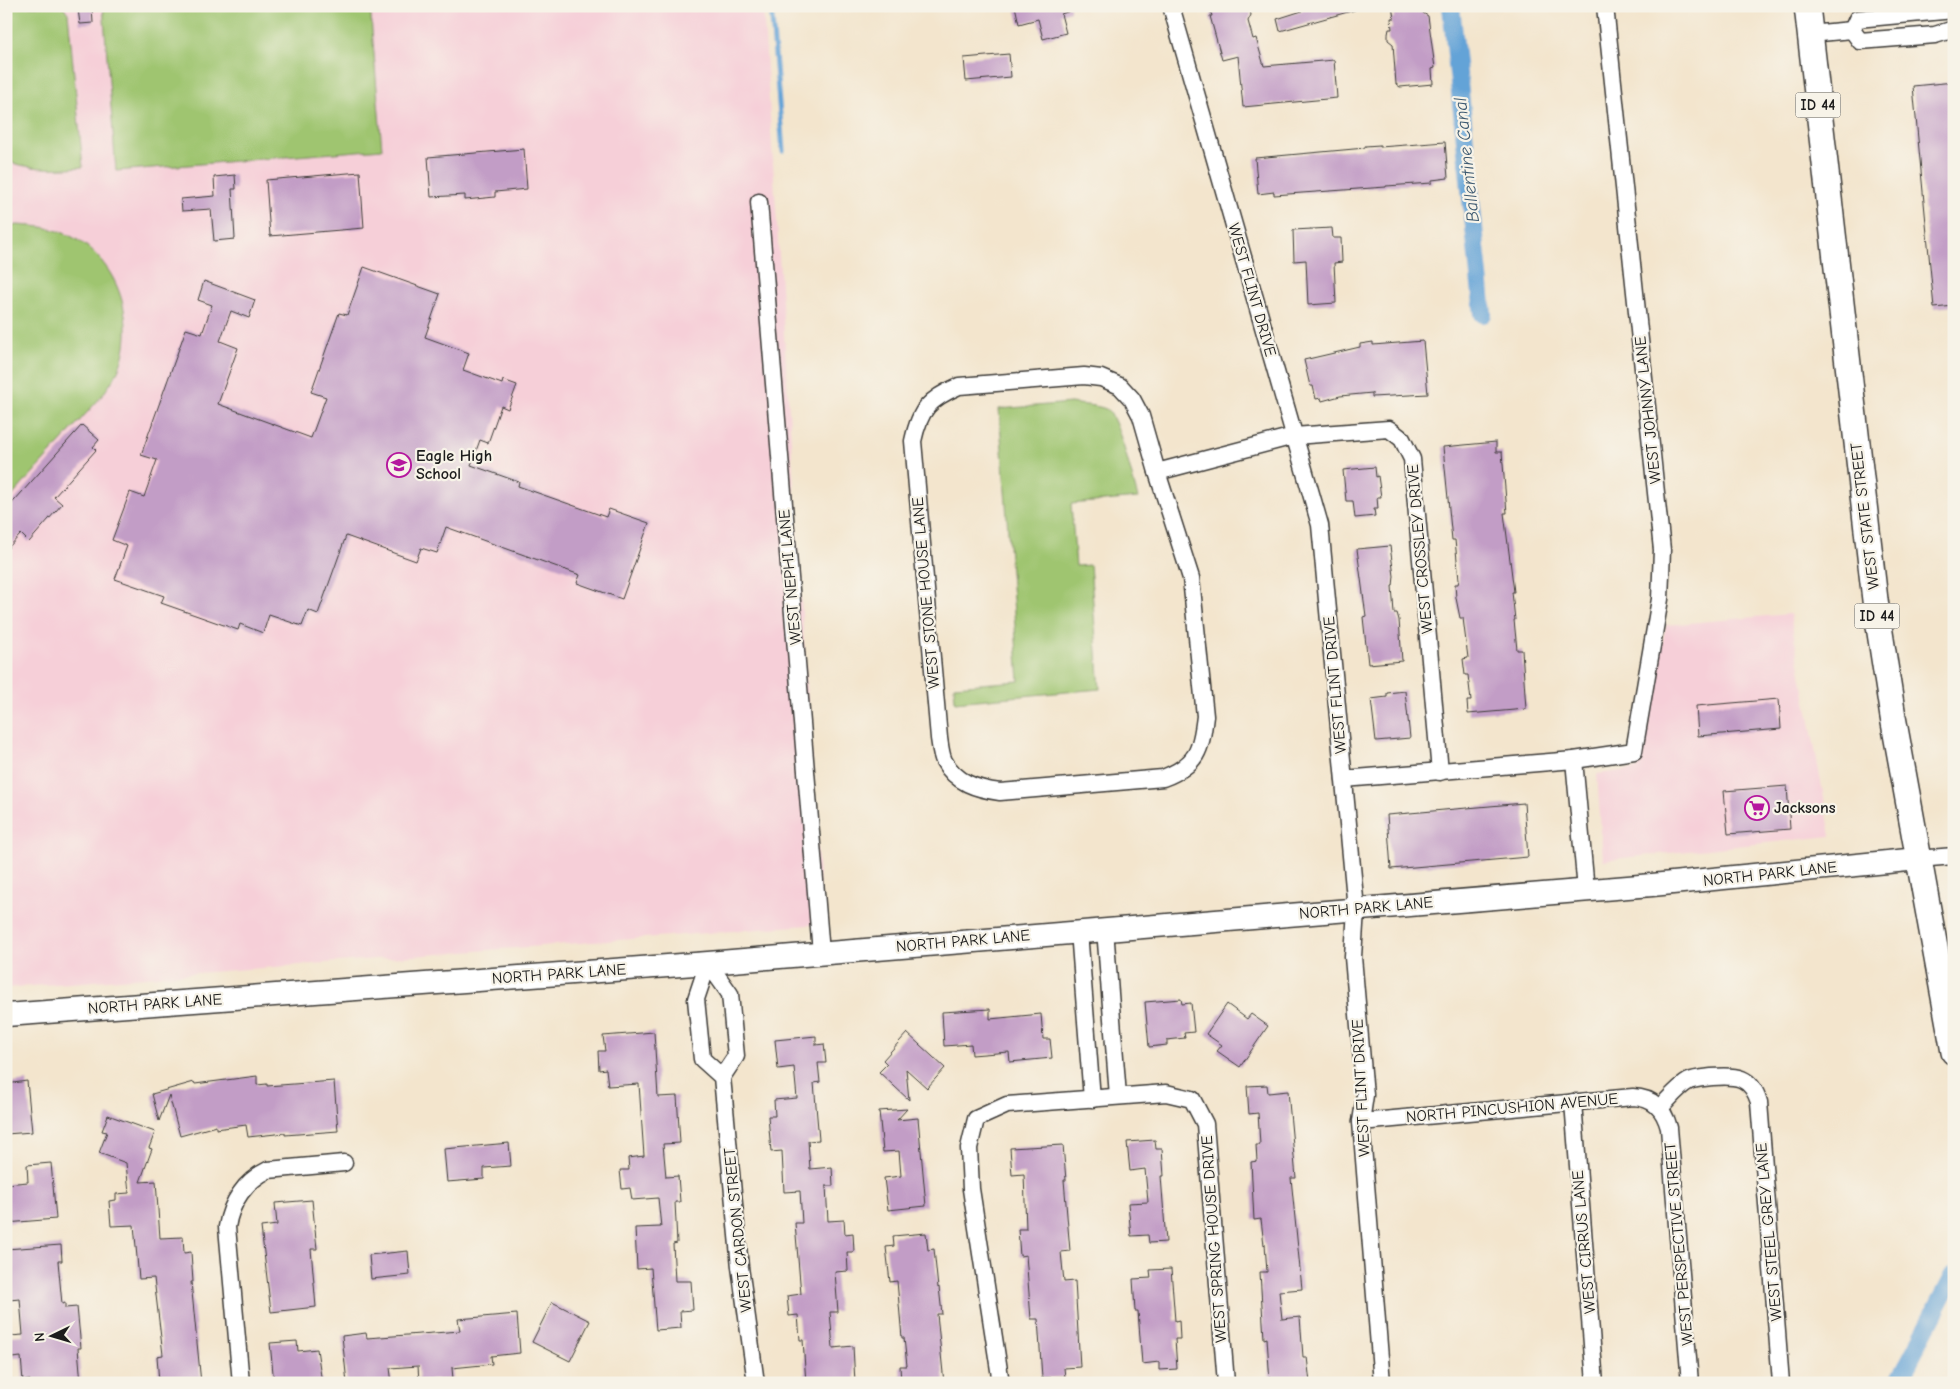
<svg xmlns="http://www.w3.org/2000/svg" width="1960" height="1389" viewBox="0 0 1960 1389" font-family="'Comic Neue',sans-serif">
<rect width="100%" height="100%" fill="#f7f3e8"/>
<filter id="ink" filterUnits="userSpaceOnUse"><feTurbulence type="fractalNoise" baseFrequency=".02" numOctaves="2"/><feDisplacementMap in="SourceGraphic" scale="10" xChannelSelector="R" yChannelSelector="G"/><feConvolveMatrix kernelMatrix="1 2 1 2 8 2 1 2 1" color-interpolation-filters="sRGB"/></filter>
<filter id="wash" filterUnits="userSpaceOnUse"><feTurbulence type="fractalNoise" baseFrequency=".0096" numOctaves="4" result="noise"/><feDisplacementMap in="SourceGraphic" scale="20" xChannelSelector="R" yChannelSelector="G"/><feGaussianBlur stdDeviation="1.12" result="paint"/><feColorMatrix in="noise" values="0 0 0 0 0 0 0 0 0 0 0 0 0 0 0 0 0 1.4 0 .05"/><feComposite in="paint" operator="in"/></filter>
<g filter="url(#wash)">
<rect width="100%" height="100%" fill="#f3e5cd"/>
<!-- built -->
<g fill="#f6cfd8">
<path d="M6,6h757l59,918 -816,64z"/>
<path d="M1790,614l41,222 -228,24 -6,-86 40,-5 29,-144z"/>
</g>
<!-- green -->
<g fill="#9fc56f" stroke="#5e7046">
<path d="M16,6h47l5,7 15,154c-26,2 -51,3 -77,-6v-154z"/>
<path d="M103,6h267l12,143 -266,22z"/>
<path d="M17,225c13,1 25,1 38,5 55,16 82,78 67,130 -4,14 -13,26 -21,37l-95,106v-276z"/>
<path d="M1071,403c10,2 25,2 35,6 12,6 27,73 32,89l-67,6 5,62 14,-1 10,124 -145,13 -1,-16 65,-5 -20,-272z"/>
</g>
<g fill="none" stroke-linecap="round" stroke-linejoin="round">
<!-- stream -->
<path stroke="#64a3d7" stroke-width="5" d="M771,6l12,145"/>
<!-- canal -->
<g stroke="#64a3d7" stroke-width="18">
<path d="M1451,6l32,308"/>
<path d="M1898,1383l56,-108"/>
</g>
</g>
<g id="blocks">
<!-- building -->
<g fill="#c29dc6">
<path d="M1015,6h55v5l-9,3 5,19 -23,6 -5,-20 -19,5z"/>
<path d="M1209,6h40l2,9 -3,6 5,18 3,-1 8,28 70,-6 3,38 -94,9 -5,-51 -16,4 -12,-44h2z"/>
<path d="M1301,6h53l1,4 -75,21 -3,-12 25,-8z"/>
<path d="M1392,6h30l1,7 5,3 7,52 -3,1 1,15 -33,3 -4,-3 -3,-40 -5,-4v-6l1,-5h3l-1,-11h3z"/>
<path d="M92,7l1,16 -13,1 -2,-15z"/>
<path d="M1009,54l2,23 -45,4 -2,-23z"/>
<path d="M1954,82v224l-20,2 -21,-222z"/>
<path d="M1445,142l3,36 -16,2v3l-46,3v1l-112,8v-3l-16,2 -3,-36 110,-10v-2l15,-1v2z"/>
<path d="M524,149l3,40 -32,3v5l-30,3v-5l-34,2 -3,-40z"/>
<path d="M360,172l4,56 -94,8 -4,-56z"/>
<path d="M235,175l1,14h-4l3,50 -21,2 -3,-32 -29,2 -1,-12 34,-3 -1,-19z"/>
<path d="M1332,228l1,10h8l1,24 -8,1 2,40 -28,2 -2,-45 -12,1 -1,-31z"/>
<path d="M364,267l76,27 -15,43 44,16 -6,17 39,14 1,-4 14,5 -9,24 -7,-3 -13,37 -8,-3 -9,25 48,17 -1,4 88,31 3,-8 40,14 -27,76 -45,-16 3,-8 -134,-48 -9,26 -16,-5 -5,13 -70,-25 -28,78 -10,-4 -6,16 -33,-11 -6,18 -23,-9 -2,6 -77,-27 3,-7 -49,-17 12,-33 -15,-6 18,-48 14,5 13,-37 -16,-5 45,-126 16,5 10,-29 -14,-5 6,-19 51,19 -6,18 -18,-7 -11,30 18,7 -20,56 93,34 15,-41 -15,-5 28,-79 8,2z"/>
<path d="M1423,341l5,53 -56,3v-4l-32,3 -18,5 -1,-3 -5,1 -3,-13h-3l-6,-26 56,-13v-3l13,-2v3z"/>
<path d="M82,425l17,15 -6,7 3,3 -42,47 8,7 -33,38 -8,-8 -15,16v-40z"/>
<path d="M1496,442v10h6l5,61h-3l10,79h-2l3,28h-1l3,30h5l4,59 -58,5 -1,-13h4l-3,-26h-3l-2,-16 5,-1 -5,-40h-3l-4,-20 -1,-14h3l1,-4 -4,-40h-3l-9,-93z"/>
<path d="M1375,467l1,10 2,-1 3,21h-4l1,12h-4l1,7 -20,2 -2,-17h-7l-3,-31z"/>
<path d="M1390,546l4,30 -1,10h-1l2,27h3l2,7 3,41 -34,3 -5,-47 3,-1 -9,-67z"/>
<path d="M1405,691l5,47 -34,3 -5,-42 16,-2v-4z"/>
<path d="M1779,699l2,30 -83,7 -2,-30z"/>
<path d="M1787,786l3,43 -62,5 -4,-43z"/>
<path d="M1524,803l4,54 -137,12 -4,-54z"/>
<path d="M1181,999l1,5 9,-1 3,29 -10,1 1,5 -18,2v5l-18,2 -4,-45z"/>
<path d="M1227,1004l20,15 4,-5 17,12 -28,41 -23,-16 5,-6 -16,-11z"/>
<path d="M990,1009v10l51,-5 2,25h7l2,19 -42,4 -1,-10 -37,3 -1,-11 -27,2 -2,-34z"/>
<path d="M654,1032l4,65 19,-1 3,47 -17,1 3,33 12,-1 2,26h-5l2,41 -4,1 2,37h16l2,29 -13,1 1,17 -25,2 -5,-62 -14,1 -2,-41 26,-1 -3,-29 -26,2 -2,-12 -8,1 -2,-19h9l-1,-12 16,-2 -5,-72 -31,2 -2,-17 -7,1 -1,-19h7l-2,-15z"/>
<path d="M907,1033l38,35 -18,20 -21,-19 3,31 -30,-28 8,-8 -4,-4z"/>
<path d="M816,1036v9l8,-1 2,19h-8l2,19 -6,1 5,57 -11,1 2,28 22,-2 1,19h-7l2,35 16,-1 1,14 8,-1 1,19h-7l1,19 -13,1 3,40h-8l3,36 20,-2 2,37h-49l-3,-43h-3l-2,-25 -9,1 -2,-20 14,-2 -6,-71h7l-2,-32 -16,1 -2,-41 -11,1 -3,-36h7l-1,-16 23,-2 -3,-31 -16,2 -3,-29z"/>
<path d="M257,1076v9l10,-1v2l67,-5 4,50 -53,4v-2l-37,4 -2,-12 -30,4v-3l-36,10 -11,-41 -10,26 -7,-27 42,-12 1,2z"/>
<path d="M27,1081l5,51 -26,2v-50z"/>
<path d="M1267,1085l1,8 20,-2 8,87h-5l11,111 -23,2 3,28 18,-2 3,40h4l3,26h-40l-3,-45 -3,1 -4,-67h7l-2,-28 -1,1 -3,-26 -7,1 -3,-58 6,-1 -1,-16h4l-2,-32 -9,1 -2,-28z"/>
<path d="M907,1109l-10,11 21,-2 8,88 -38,4 -4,-32 17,-2 -2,-25 -16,1 -4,-41z"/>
<path d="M108,1115l47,17 -6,16 3,1 -12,33 16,-1 4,57 23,-1 1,16 7,-1 2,30h-2l10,101h-42l-2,-27 6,-1 -9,-77 -15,1 -5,-54 -23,1 -2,-25 7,-1v-6l13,-1 -3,-30 -27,-10 8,-21 -5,-1z"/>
<path d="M1155,1140l1,9h6l2,27h-3l5,66 -17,1 -1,-8 -17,1 -3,-33 20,-1 -3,-33 -15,2 -3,-29z"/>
<path d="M509,1143l2,23 -27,2v11l-37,3 -3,-33z"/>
<path d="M1063,1145l3,35h-2l6,71 -9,1 3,30 11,-1 5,86 -16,1 1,9 -23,1 -4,-59h-7l-5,-64 -6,1 -2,-27h8l-2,-55 -12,1 -2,-27z"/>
<path d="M51,1163l5,56 -50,4v-39l22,-2 -1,-17z"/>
<path d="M312,1200l5,49h-6l5,58 -45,5 -10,-85 16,-2 -2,-22z"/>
<path d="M926,1233l2,17 6,-1 4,39 1,-1 3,27h-5l7,69h-43l-1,-17h7l-3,-28h-2l-5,-57 -7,1 -4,-35 8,-1 -1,-10z"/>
<path d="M61,1245l1,16h-4l4,43 3,-1v5l12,-1 4,41h-3l3,35h-51v-3l-7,1 -2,-24 -9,1 -2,-22 13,-1 -3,-36 -11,1 -3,-51z"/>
<path d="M408,1251l2,24 -39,4 -2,-24z"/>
<path d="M1171,1269l4,52 4,-1 1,19h-5l2,30 -18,1v-8l-17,2 -4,-53h-3l-2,-32 18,-1 -1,-8z"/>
<path d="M552,1302l38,19 -20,40 -38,-19z"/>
<path d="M517,1314l3,39 -29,3 1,8 -40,4 1,11 -34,2 -1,-15 -28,2 2,15h-45l-5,-47 24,-3 1,5 93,-7 -2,-12z"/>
<path d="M297,1341l1,10 19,-2 5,34h-48l-4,-40z"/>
</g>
</g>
</g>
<g filter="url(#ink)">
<use href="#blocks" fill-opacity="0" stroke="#3c3a37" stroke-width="1"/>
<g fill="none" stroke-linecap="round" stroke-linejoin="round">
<defs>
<g id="street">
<path d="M1171,6l149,519 36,384 -3,48 12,138 -4,27 21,261"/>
<path d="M1852,30l5,-11 97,-9"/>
<path d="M1852,30l8,11 75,-6 19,-6"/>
<path d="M1810,34l42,-4"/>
<path d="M759,202l62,751"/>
<path d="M1084,376l17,2 19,8 12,13 9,17 16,56 34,106 14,138c-4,35 -8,49 -42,62l-163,14c-23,-3 -44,-9 -56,-31 -3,-6 -4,-16 -5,-23l-26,-297c7,-32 16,-42 46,-55z"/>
<path d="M1157,472l137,-36 95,-7 13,10 10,20 28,313"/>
<path d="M1574,760l12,130"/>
<path d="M1344,779l230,-19 60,-9 26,-152 2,-49 -57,-544"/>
<path d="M1918,859l36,-3"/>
<path d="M1105,929l13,167"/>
<path d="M1079,931l13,168"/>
<path d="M722,1077l-20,-18 -6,-60 12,-36 22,31 6,62 -14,21 18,190 16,116"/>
<path d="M1573,1102l22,281"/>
<path d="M1660,1108c9,-9 18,-21 29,-27 7,-3 16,-3 23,-4 24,-2 39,-1 47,25l22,281"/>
<path d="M1361,1122l272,-25c21,1 31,12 36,31l21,255"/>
<path d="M241,1383l-14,-156c4,-25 18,-46 41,-57l76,-7"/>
<path d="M1001,1383l-30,-194 -2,-41 7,-29 31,-14 159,-12 26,6 13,25 21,259"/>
</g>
<path id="secondary" d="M6,1015l702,-52 944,-78 266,-26"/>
<path id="primary" d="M1807,6l68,594 18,117 61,335"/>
</defs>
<!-- street casing -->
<use href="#street" stroke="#3c3a37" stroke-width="19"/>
<!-- secondary casing -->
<use href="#secondary" stroke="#3c3a37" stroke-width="25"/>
<!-- primary casing -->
<use href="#primary" stroke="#3c3a37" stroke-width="28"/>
<!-- street -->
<use href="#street" stroke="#fff" stroke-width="16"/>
<!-- secondary -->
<use href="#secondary" stroke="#fff" stroke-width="22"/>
<!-- primary -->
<use href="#primary" stroke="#fff" stroke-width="25"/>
</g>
</g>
<!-- icons -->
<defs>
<symbol id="school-ring" viewBox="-11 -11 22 22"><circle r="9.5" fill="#f7f3e8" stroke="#b5179e" stroke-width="1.5"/><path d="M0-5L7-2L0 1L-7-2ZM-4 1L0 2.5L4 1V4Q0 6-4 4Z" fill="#b5179e"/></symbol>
<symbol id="supermarket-ring" viewBox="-11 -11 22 22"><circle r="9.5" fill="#f7f3e8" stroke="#b5179e" stroke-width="1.5"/><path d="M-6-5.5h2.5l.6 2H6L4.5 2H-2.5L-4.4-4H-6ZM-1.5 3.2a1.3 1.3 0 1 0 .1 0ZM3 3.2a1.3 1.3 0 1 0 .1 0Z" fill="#b5179e"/></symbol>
</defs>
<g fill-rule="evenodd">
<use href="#school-ring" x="385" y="451" width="28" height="28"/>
<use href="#supermarket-ring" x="1743" y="794" width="28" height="28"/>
</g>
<g text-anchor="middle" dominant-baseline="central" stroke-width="4.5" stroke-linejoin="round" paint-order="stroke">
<!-- shield labels -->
<g fill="#f7f3e8" stroke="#5e5c59" stroke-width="1">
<rect x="1795.5" y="92.5" width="45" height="25" rx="4"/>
<rect x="1854.5" y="603.5" width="45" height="25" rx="4"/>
</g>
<g font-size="15" font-weight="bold" fill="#1c1c1c">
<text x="1818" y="105">ID 44</text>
<text x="1877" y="616">ID 44</text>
</g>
<!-- street labels -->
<g font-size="16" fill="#1c1c1c" stroke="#f7f3e8">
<text transform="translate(1252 290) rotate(74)">WEST FLINT DRIVE</text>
<text transform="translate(1648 410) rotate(-96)">WEST JOHNNY LANE</text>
<text transform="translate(1865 516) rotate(-97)">WEST STATE STREET</text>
<text transform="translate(1420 549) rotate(-95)">WEST CROSSLEY DRIVE</text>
<text transform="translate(790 577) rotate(-95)">WEST NEPHI LANE</text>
<text transform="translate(926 593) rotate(-95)">WEST STONE HOUSE LANE</text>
<text transform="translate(1335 685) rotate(-95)">WEST FLINT DRIVE</text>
<text transform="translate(1770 874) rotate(-6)">NORTH PARK LANE</text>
<text transform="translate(1366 908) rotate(-5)">NORTH PARK LANE</text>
<text transform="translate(963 941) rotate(-5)">NORTH PARK LANE</text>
<text transform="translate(559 974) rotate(-4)">NORTH PARK LANE</text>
<text transform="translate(155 1004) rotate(-4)">NORTH PARK LANE</text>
<text transform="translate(1361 1088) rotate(-93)">WEST FLINT DRIVE</text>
<text transform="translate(1512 1108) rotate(-5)">NORTH PINCUSHION AVENUE</text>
<text transform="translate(738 1230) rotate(-96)">WEST CARDON STREET</text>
<text transform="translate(1769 1232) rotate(-95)">WEST STEEL GREY LANE</text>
<text transform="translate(1214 1239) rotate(-94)">WEST SPRING HOUSE DRIVE</text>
<text transform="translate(1584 1242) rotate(-95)">WEST CIRRUS LANE</text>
<text transform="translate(1679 1244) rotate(-95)">WEST PERSPECTIVE STREET</text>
</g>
<!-- poi labels -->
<g font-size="16" font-weight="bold" fill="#1c1c1c" stroke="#f7f3e8" text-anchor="start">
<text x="416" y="456">Eagle High<tspan x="416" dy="18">School</tspan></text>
<text x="1774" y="808">Jacksons</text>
</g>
<!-- water labels -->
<g font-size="18" font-style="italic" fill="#3c5970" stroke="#f7f3e8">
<text transform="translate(1467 160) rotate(-96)">Ballentine Canal</text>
</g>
</g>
<!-- margin -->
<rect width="1960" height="1389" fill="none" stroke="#f7f3e8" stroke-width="25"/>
<!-- north arrow -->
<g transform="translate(52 1336) rotate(265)" stroke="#f7f3e8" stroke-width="4" paint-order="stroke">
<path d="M0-4L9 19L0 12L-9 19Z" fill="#1c1c1c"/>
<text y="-8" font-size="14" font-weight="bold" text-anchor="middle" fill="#1c1c1c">N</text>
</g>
</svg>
